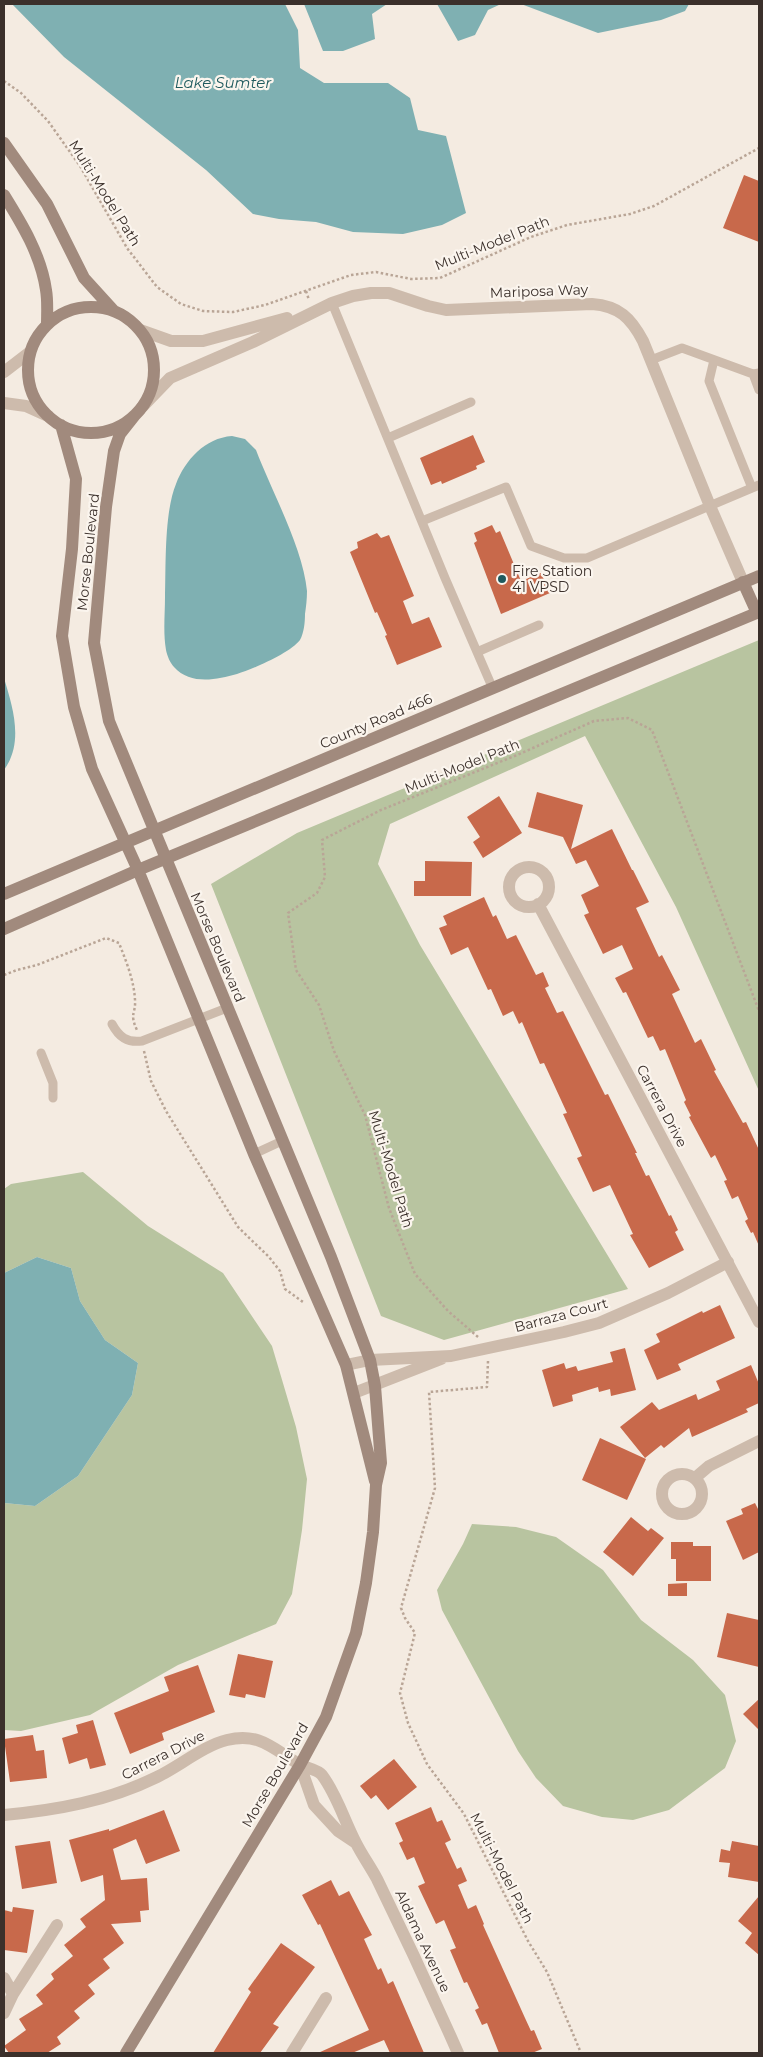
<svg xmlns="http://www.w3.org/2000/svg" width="763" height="2057" font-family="Montserrat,sans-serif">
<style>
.green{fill:#b8c4a0}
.water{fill:#7fb0b2}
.building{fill:#c8694b}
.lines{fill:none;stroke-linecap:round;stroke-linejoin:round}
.path{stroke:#b9a596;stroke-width:2.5;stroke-dasharray:2.5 2.5;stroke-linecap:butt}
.lane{stroke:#cdbbac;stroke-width:9}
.street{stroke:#cdbbac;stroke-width:12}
.secondary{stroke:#a18a7d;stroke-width:12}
.poi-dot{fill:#1f5a5e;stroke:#fbf5ee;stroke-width:2}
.labels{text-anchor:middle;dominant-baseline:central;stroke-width:4.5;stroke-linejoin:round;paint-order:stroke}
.street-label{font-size:14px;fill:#3b302b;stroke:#fbf5ee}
.poi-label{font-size:14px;fill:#3b302b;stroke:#fbf5ee;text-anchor:start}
.water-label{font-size:15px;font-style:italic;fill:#1f5a5e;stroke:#fbf5ee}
</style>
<rect width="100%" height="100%" fill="#f4ebe1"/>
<!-- green -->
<path class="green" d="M759 640V1091L676 907 585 736 390 824 378 864 420 945 628 1289 444 1340 381 1316 211 884 297 833Z
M83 1172 148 1226 223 1273 272 1346 296 1427 307 1479 302 1530 292 1594 276 1624 178 1665 90 1715 21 1731 4 1730V1503L35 1506 78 1476 132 1395 138 1363 105 1340 80 1301 71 1268 37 1257 4 1273V1189L11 1184Z
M472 1524 516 1527 556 1537 603 1570 641 1620 693 1660 725 1695 736 1741 725 1768 669 1810 633 1820 602 1817 563 1806 536 1778 518 1751 442 1610 437 1590 463 1544Z"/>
<!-- water -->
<path class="water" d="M12 4H285L298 30 300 68 324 83H388L410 98 418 130 446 136 466 213 442 225 403 234 353 232 316 222 279 219 253 214 206 170 64 57Z
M304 4H387L372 14 375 39 343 51H323Z
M437 4H501L488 10 475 35 458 41Z
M521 4H689L685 11 661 20 598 33Z
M232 436 245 439 256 450C272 492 303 548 307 591 307 599 306 607 305 614 305 622 304 633 300 640 290 653 253 669 237 674 216 680 190 685 174 667 170 663 167 655 166 650 163 633 165 614 165 597 166 566 164 513 176 484 185 460 205 438 232 436Z
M4 678C13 708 24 742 4 770Z
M37 1257 71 1268 80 1301 105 1340 138 1363 132 1395 78 1476 35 1506 4 1503V1273Z"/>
<!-- building -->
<path class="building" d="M744 175 759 181V242L723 228Z
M473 435 485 462 476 466 477 469 442 484 441 481 431 485 420 458Z
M492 525 496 533 500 531 521 581 541 573 550 593 501 614 474 543 477 541 474 533Z
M377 533 381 538 389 535 414 596 403 601 412 624 429 617 442 647 397 665 385 636 387 635 377 612 375 613 350 552 358 548 357 542Z
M537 792 583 805 571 849 612 829 632 870H633L649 902 636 908 659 957 662 955 680 990 672 994 695 1043 701 1039 716 1070 714 1071 743 1123 746 1122 759 1150V1246L753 1232 751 1233 745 1221 748 1219 738 1196 732 1199 724 1181 727 1180 715 1155 711 1158 689 1117 691 1116 684 1102 686 1100 665 1049 660 1051 653 1036 648 1038 626 992 623 993 615 978 633 969 622 945 603 954 584 915 589 913 581 895 599 886 586 860 576 864 563 837 528 827Z
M499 796 522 833 483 858 473 842 480 837 467 817Z
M425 861 472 862 471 896H414V881H425Z
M484 897 493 917 496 915 507 939 516 935 536 975 543 972 549 986 545 988 557 1013 563 1011 605 1095 608 1094 637 1153H635L646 1176 649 1175 669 1216 671 1215 678 1230 675 1232 684 1250 649 1268 630 1235 633 1234 610 1185 593 1192 577 1158 582 1156 563 1114 567 1113 544 1063 540 1064 522 1022 519 1024 513 1011 503 1016 491 989 488 990 468 947 451 955 439 928 447 925 443 916Z
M720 1305 735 1338 678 1364 681 1370 657 1380 644 1350 660 1342 656 1334 702 1311 703 1313Z
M625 1348 636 1390 611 1396 610 1389 599 1392 598 1387 572 1395 573 1401 553 1407 542 1370 564 1363 566 1369 576 1366 578 1371 613 1362 610 1352Z
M751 1365 759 1384V1403L746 1409 748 1412 692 1437 689 1428 664 1448 661 1445 645 1458 620 1427 652 1402 659 1410 696 1394 698 1400 720 1390 716 1381Z
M600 1438 646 1459 627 1500 582 1480Z
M755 1503 759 1511V1552L743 1560 726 1521 743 1514 741 1509Z
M631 1517 648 1531 651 1528 664 1538 633 1576 603 1552Z
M671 1542H693V1546H711V1581H676V1559H671Z
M687 1583V1596H668V1584Z
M727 1613 759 1620V1667L717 1657Z
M238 1654 273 1661 265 1698 246 1694 245 1698 229 1695Z
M198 1665 215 1712 162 1733 164 1740 130 1754 114 1713 169 1691 164 1677Z
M759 1699V1730L743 1714Z
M93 1720 106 1765 90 1769 87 1758 69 1764 62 1738 78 1733 76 1725Z
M33 1735 36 1751 44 1750 47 1778 10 1782 4 1739Z
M394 1759 417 1787 388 1810 376 1795 371 1799 360 1786Z
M431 1807 437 1822 442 1820 451 1840 445 1843 457 1869 461 1867 467 1881 458 1885 468 1909 476 1905 484 1924 483 1925 525 2018 531 2031 534 2030 542 2049 532 2053H499L487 2023 482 2025 475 2010 479 2008 467 1982 464 1983 450 1950 456 1948 444 1920 436 1924 418 1886 425 1883 414 1857 407 1860 399 1843 403 1841 395 1823Z
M164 1810 180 1851 146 1864 136 1839 113 1849 121 1880 147 1878 149 1910 140 1911 141 1922 111 1924 124 1943 103 1959 110 1968 88 1985 95 1994 74 2011 80 2018 57 2037 61 2044 47 2053H9L4 2046 26 2030 19 2019 43 2004 36 1995 54 1979 51 1974 73 1956 64 1945 86 1927 80 1919 105 1900 103 1875 81 1882 69 1840 109 1829V1831Z
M50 1841 57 1883 22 1889 15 1846Z
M732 1841 759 1846V1882L728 1877 730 1863 719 1862 721 1849 730 1851Z
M331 1880 339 1896 349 1891 365 1922 372 1935 364 1939 378 1970 381 1968 388 1984 393 1981 424 2053H390L384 2040 352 2053H318L369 2030 320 1924 318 1925 302 1895Z
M759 1896V1955L745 1943 752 1933 738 1921Z
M13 1907 34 1910 27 1953 4 1950V1910L12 1912Z
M281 1943 315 1967 273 2024 279 2027 260 2053H213L251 1992 248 1989Z"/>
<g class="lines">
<!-- path -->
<path class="path" d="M4 81 21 93 48 121 80 166 127 248 157 287 181 304 203 311 233 312 265 305 351 275 376 272 411 279 440 278 531 237 567 225 630 214 654 206 759 148
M306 291 309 300
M4 975 17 970 37 965 106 938 119 943C126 961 134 980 135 1000 136 1014 129 1013 137 1030
M144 1051 151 1081 166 1111 238 1227 269 1257 280 1271 285 1289 303 1302
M478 1337 448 1311 415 1274 389 1208 365 1115 334 1051 319 1005 296 970 288 913 317 893 325 877 322 840 381 810 517 755 594 721 628 718 652 730 759 1011
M488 1361 487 1387 429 1392 435 1488 401 1608 405 1618 415 1633 400 1693 408 1723 427 1764 464 1814 528 1941 547 1972 581 2053"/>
<!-- lane -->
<path class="lane" d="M332 303 445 578 493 689
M651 360 682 348 753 374 759 373
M714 360 709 381 752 488
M753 374 759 390
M388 438 471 402
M422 521 506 487 531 546 564 558H587L759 485
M477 652 539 625
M112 1024C119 1037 127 1043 142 1041L227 1008
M41 1053 53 1083V1098
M254 1154 282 1141"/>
<!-- street -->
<path class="street" d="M140 330 171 341H203L287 318
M4 372 30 352
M4 403 26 406 48 416
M143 406 170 378 253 342 332 303 353 296 371 293H389L428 306 446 310 592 304C619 306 631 318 643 341L710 506 743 582
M509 887a20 20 0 1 1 40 0a20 20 0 1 1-40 0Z
M538 904 759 1322
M346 1365 370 1360 451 1356 564 1332 599 1323 668 1293 728 1262
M354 1393 441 1359
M662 1494a20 20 0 1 1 40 0a20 20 0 1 1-40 0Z
M695 1478 709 1466 759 1441
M300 1765 314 1805 338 1831 356 1843
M4 1815C57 1810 108 1801 157 1777 178 1767 205 1745 227 1740 260 1732 273 1749 299 1764 305 1768 317 1769 322 1775 337 1795 344 1820 356 1843 362 1855 370 1866 377 1879 405 1936 432 1994 458 2053
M4 1978 13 1994
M4 2013 13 1994 57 1925
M292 2053 326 1998"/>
<!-- secondary -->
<path class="secondary" d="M4 143 47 204 84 278 114 311
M4 195C22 224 41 255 46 290 48 301 47 313 47 325
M28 370a63 63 0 1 1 126 0a63 63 0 1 1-126 0Z
M61 425 76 479 72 549 62 636 74 707 92 769 138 870 254 1154 346 1365 375 1481
M743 582 757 613
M4 894 759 576
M4 929 138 870 759 612
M126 2053 300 1765 326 1717 356 1633 366 1583 373 1532 376 1485 381 1463 375 1386 370 1360 331 1257 109 721 94 643 106 507 114 451 120 434 135 415"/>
</g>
<!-- markers -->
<circle class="poi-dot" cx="502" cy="579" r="5"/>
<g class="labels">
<!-- street labels -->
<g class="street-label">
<text transform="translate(105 193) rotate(58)">Multi-Model Path</text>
<text transform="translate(492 243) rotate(-22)">Multi-Model Path</text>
<text transform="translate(539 291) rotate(-2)">Mariposa Way</text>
<text transform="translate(88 552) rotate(-84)">Morse Boulevard</text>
<text transform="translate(376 721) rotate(-23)">County Road 466</text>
<text transform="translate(462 766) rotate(-22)">Multi-Model Path</text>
<text transform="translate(218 947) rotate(67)">Morse Boulevard</text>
<text transform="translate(662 1106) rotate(62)">Carrera Drive</text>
<text transform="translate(391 1169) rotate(73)">Multi-Model Path</text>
<text transform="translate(561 1315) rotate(-15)">Barraza Court</text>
<text transform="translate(163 1755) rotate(-27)">Carrera Drive</text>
<text transform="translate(275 1775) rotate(-60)">Morse Boulevard</text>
<text transform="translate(502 1868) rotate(63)">Multi-Model Path</text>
<text transform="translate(423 1941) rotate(65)">Aldama Avenue</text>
</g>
<!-- poi labels -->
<g class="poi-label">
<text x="512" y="571">Fire Station<tspan x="512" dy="16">41 VPSD</tspan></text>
</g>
<!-- water labels -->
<g class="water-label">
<text x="223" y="82">Lake Sumter</text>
</g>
</g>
<!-- border -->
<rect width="763" height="2057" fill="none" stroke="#3b302b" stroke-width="10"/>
</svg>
